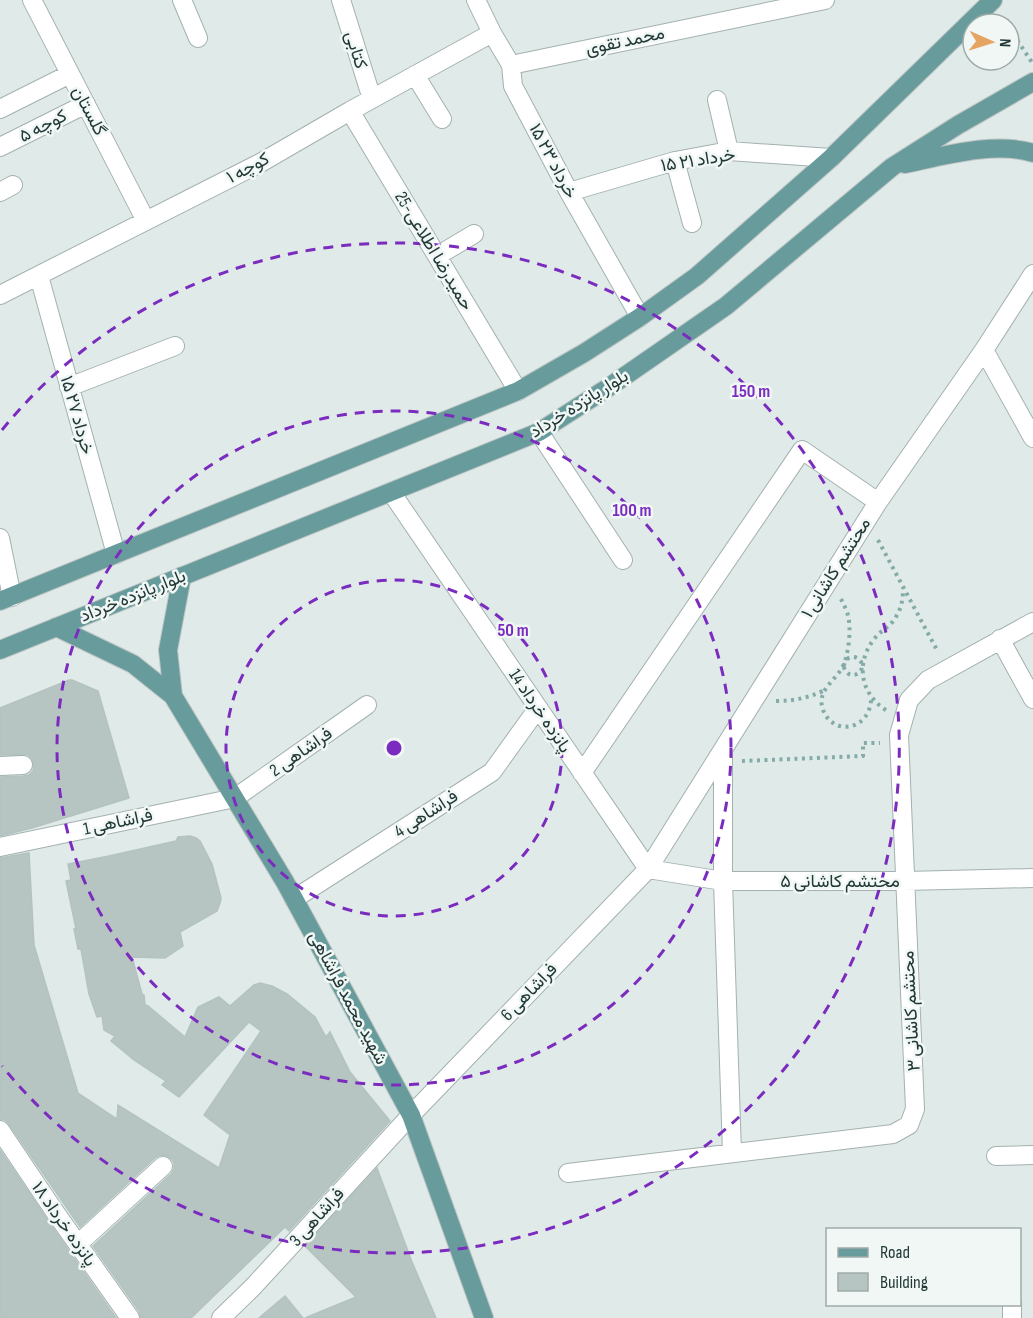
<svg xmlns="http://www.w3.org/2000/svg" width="1033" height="1318" font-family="'Sofia Sans Condensed',Vazirmatn,sans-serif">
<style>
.building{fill:#b6c4c2;stroke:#b3c3c0;stroke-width:1.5}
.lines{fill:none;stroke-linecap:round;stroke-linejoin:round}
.minor-casing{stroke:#a3b1b0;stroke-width:20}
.major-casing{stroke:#bdc4c3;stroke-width:20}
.path{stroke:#83aba8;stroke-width:4;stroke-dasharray:3 4.5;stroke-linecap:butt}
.minor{stroke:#fff;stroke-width:18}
.major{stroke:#689c9c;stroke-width:18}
.ring{fill:none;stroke:#7b2cbf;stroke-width:3;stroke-dasharray:10 8}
.labels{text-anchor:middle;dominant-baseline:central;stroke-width:5;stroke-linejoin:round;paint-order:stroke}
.street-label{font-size:18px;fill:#223938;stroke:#f0f7f5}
.centre{fill:#7b2cbf;stroke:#f0f7f5;stroke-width:3}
.ring-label{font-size:18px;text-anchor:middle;font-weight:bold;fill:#7b2cbf;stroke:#f0f7f5;stroke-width:5;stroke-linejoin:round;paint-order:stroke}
</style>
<rect width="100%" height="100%" fill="#e0eae8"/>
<!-- building -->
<path class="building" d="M69 680H72L98 691 129 798 32 828 0 836V777L23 776 29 775 33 771 34 765 32 759 28 755H0V708Z
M190 836 196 838 200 841 212 864 221 898 220 903 217 911 180 932 183 946 165 958 132 957 142 994 144 995 145 1005 148 1006 185 1037 198 1007 219 997 230 1006 254 985 260 983 272 986 287 994 315 1017 326 1037 330 1032 350 1072 390 1121 289 1231 285 1227 191 1318H141L139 1311 93 1246 171 1174 174 1169V1163L172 1159 167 1156 161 1155 156 1157 80 1227 9 1124 5 1120 0 1119V858L29 853 34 945 78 1093 117 1119 118 1105 219 1168 230 1135 204 1115 261 1031 249 1022 179 1097 162 1085 166 1081 134 1060 111 1041 115 1036 104 1030 102 1016 97 1017 89 994 81 949H78L74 929H76L66 881 71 880 68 864 109 856 176 841 178 837Z
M0 1150 46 1218 116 1318H0Z
M377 1168 412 1262 436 1318H305L356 1297 305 1246Z
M285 1296 303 1318H259Z"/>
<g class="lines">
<!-- minor casing -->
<g class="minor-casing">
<path id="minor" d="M32 0 146 221
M182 0 198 38
M341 0 372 99
M476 0 492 33 511 65 513 86 569 192 640 317
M511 65 825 0
M415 75 442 119
M717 100 729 151
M0 109 70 74
M350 111 518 391
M0 147 86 104
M675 161 692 223
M0 192 13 185
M569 192 675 161 729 151 831 158
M437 256 474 234
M39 276 116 554
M0 295 262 162 350 111 492 33
M984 350 1033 438
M69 387 175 346
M539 432 623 560
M391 492 648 869
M0 538 12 597
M1000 639 1033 699
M723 750V881L732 1153
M0 766 23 765
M582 773 802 450 878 502
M0 847 235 798 367 705
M648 869 723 881H905L1033 878
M294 899 492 772 538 708
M0 1130 55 1212 130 1318
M996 1156 1033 1155
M568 1173 893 1134 909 1125 915 1109 899 735 909 700 928 680 1033 622
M78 1244 163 1166
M1012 1304V1318
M221 1318 252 1288 411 1115 648 869 878 502 984 350 1033 274"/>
</g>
<!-- major casing -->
<g class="major-casing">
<path id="major" d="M905 164C943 156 995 141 1033 153
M0 601 518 391 584 353 640 317 697 276 831 158 993 0
M56 627 133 664 173 696 285 882 411 1115 484 1318
M0 650 539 432 609 387 726 306 892 167 958 125 1033 82
M173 696 168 650 182 576"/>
</g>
<!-- path -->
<path class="path" d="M1009 28 1033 64
M878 540 938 652
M841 599C843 603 845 607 847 612 852 626 849 653 843 666 835 682 816 690 823 710 834 738 872 729 871 697
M844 666a9 9 0 1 1 18 0a9 9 0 1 1-18 0Z
M776 701C794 701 807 698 823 691
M886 710C860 694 855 662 875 638 882 629 891 627 897 615 902 606 903 598 903 588
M742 761 863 756V743H880"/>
<!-- minor -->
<use href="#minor" class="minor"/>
<!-- major -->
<use href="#major" class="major"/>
</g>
<!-- distance rings -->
<g class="ring">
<circle cx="394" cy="748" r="168"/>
<circle cx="394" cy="748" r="337"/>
<path d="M2 430A505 505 0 1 1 2 1066"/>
</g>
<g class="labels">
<!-- street labels -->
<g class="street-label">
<text transform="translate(625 41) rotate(-12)">محمد تقوی</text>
<text transform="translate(356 50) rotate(73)">کتابی</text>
<text transform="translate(89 111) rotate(62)">گلستان</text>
<text transform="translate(43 126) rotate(-27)">کوچه ۵</text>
<text transform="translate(698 160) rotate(-9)">۱۵ خرداد ۲۱</text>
<text transform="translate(553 161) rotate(62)">۱۵ خرداد ۲۳</text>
<text transform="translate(248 168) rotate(-28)">کوچه ۱</text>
<text transform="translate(434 251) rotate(59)">حمیدرضا اطلاعی-25</text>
<text transform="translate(579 404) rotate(-32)">بلوار پانزده خرداد</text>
<text transform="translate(77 415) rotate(74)">۱۵ خرداد ۲۷</text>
<text transform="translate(836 568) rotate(-58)">محتشم کاشانی ۱</text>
<text transform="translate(133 596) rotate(-22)">بلوار پانزده خرداد</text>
<text transform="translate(540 711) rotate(56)">پانزده خرداد 14</text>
<text transform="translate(301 752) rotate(-35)">فراشاهی 2</text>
<text transform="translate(426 814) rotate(-33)">فراشاهی 4</text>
<text transform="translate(118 822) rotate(-12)">فراشاهی 1</text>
<text x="840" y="881">محتشم کاشانی ۵</text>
<text transform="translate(529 992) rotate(-46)">فراشاهی 6</text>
<text transform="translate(348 998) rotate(62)">شهید محمد فراشاهی</text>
<text transform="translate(911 1011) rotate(-93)">محتشم کاشانی ۳</text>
<text transform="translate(317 1217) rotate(-48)">فراشاهی 3</text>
<text transform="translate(64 1224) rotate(55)">پانزده خرداد ۱۸</text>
</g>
</g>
<circle cx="394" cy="748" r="9" class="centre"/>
<g class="ring-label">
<text x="751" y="397">150 m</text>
<text x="632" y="516">100 m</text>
<text x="513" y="636">50 m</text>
</g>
<!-- legend -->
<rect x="826" y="1228" width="195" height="78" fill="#f0f7f5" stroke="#9eaba9" stroke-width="1.5"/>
<rect x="838" y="1248" width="30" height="9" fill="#689c9c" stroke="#9eaba9" stroke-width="1.5"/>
<text x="880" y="1258" font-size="18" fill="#223938">Road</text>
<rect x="838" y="1273" width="30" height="18" fill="#b6c4c2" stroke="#9eaba9" stroke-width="1.5"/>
<text x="880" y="1288" font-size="18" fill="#223938">Building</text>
<!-- north arrow -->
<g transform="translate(991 42) rotate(93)"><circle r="28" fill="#f0f7f5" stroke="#9eaba9" stroke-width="1.5"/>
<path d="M0-4.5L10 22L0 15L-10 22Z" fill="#e6a462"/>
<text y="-9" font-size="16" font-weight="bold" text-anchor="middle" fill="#223938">N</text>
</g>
</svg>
